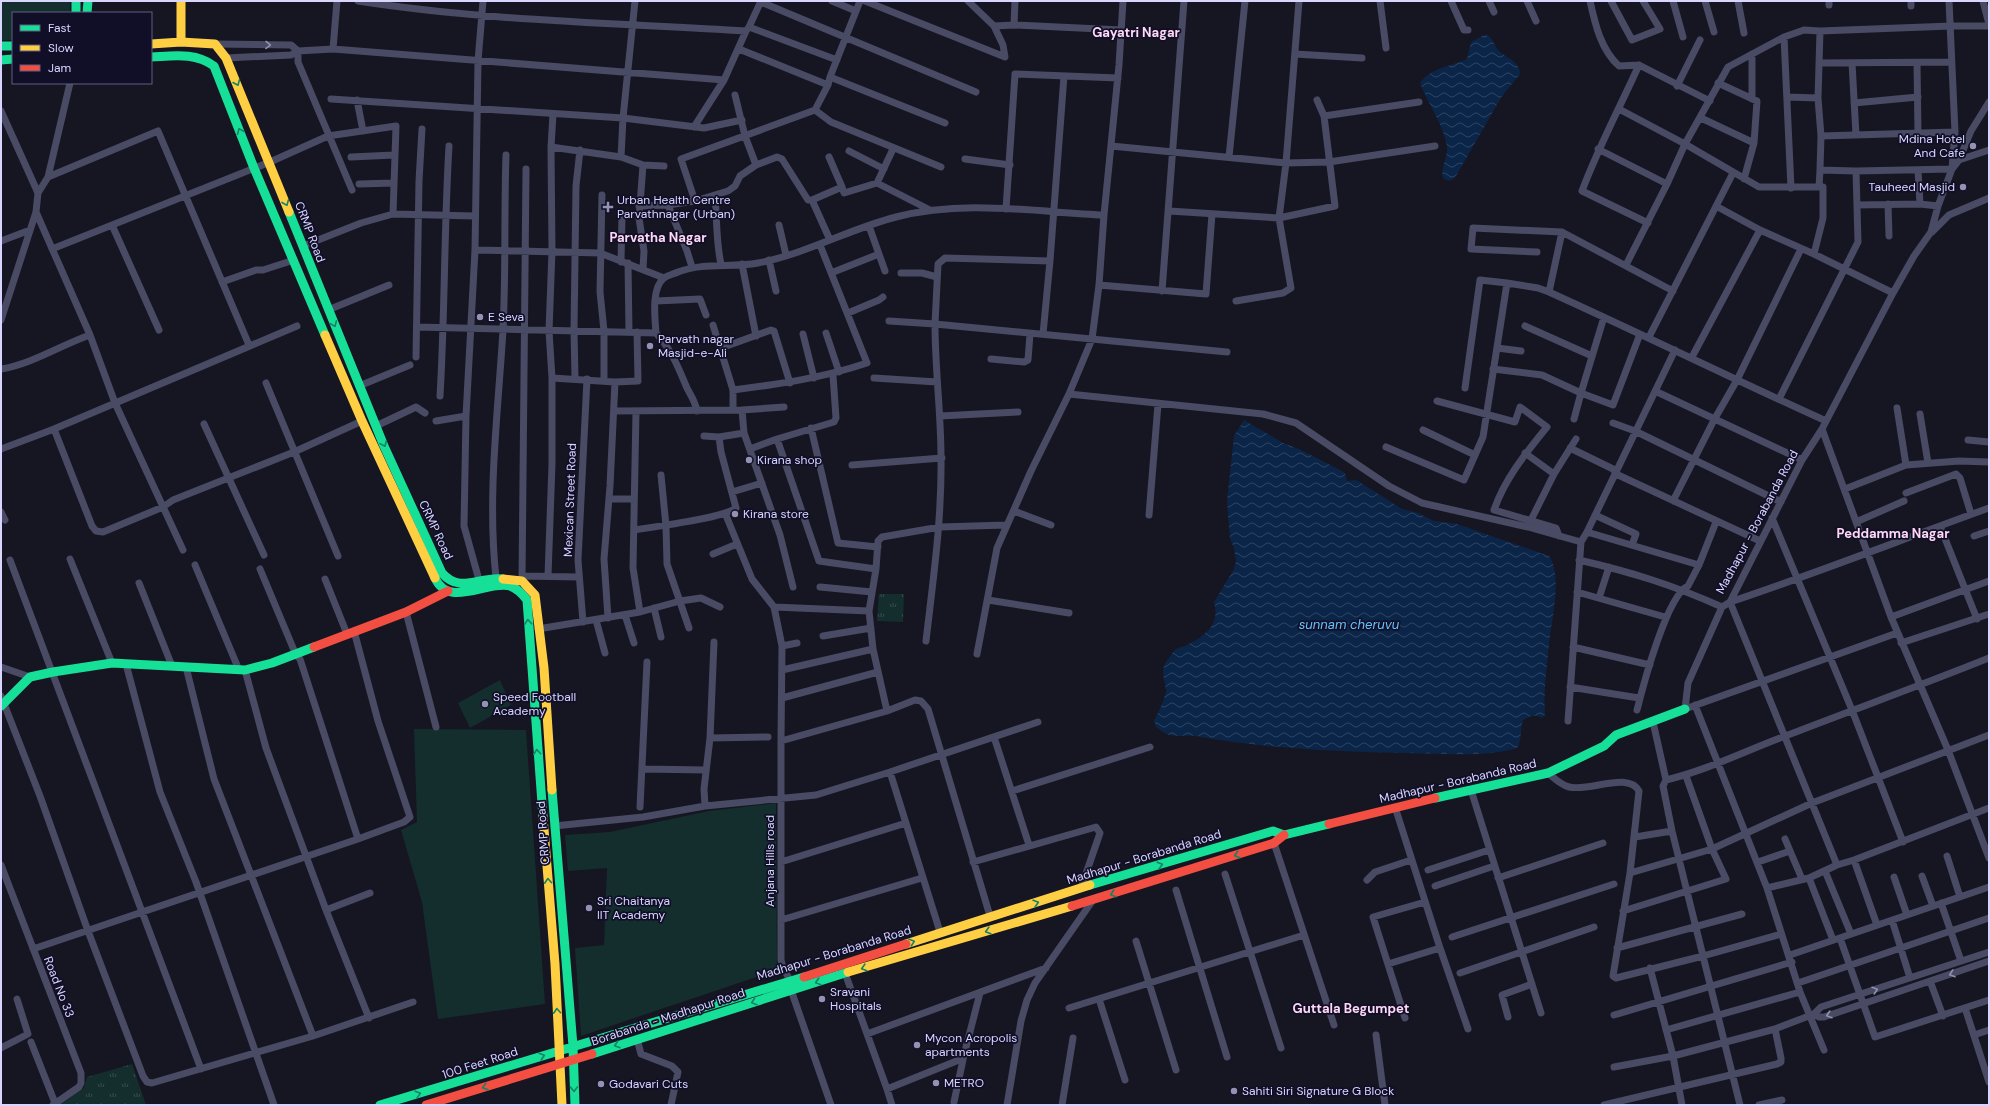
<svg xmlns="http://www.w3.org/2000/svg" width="1990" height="1106" font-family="'DM Sans',sans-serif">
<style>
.grass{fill:#132e2d}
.park{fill:url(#park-tufts)}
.water{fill:url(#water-waves)}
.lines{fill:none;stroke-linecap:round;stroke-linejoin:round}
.street{stroke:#494a63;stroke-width:7}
.fast{stroke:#16e098;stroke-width:9}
.slow{stroke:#ffcf43;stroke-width:9}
.jam{stroke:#f24e42;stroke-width:9}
.oneway{stroke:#9090b1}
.oneway2{stroke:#148266}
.poi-dot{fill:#9492b2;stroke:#110f28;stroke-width:1.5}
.labels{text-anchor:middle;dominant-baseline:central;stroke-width:3.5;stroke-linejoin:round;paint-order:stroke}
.poi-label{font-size:12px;fill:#d8d6ff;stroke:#110f28;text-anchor:start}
.street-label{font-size:12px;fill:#d8d6ff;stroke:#110f28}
.neighbourhood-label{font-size:13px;font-weight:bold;fill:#ffd8f4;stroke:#110f28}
.water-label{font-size:13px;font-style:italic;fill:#64c2ff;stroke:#110f28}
</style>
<defs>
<pattern id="park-tufts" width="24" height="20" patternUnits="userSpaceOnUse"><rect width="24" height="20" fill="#132e2d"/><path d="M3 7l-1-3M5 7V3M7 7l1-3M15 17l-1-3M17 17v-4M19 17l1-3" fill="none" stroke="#354c4c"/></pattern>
<pattern id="water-waves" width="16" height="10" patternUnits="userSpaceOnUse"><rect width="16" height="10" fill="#0b2548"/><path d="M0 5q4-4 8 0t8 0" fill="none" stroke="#2e4463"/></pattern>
</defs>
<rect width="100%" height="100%" fill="#161522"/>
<!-- grass -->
<path class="grass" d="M1 1H70V13H13V40H1Z
M500 680 511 705 470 728 458 703Z
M414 729 526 730 545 1004 438 1019 422 902 401 830 417 822Z
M776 803 777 970 581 1036 575 948 604 945 607 868 568 871 565 835 610 832 709 811Z"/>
<!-- park -->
<path class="park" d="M879 594H904L903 622 877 621Z
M132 1064 146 1105H60L84 1088 87 1077Z"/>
<!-- water -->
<path class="water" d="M1484 35C1493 35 1493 45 1499 51 1506 58 1520 61 1520 74L1502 96 1456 176C1452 181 1448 182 1443 178 1440 167 1448 158 1447 147 1444 125 1428 104 1420 83 1430 68 1452 66 1467 59L1471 42Z
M1244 420 1283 443 1299 449 1340 470 1345 473 1347 481 1355 480 1358 481 1402 509 1418 513 1434 521 1457 524 1549 556C1563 576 1551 622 1549 644 1547 668 1543 692 1545 715L1542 718C1535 714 1530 716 1523 720 1520 729 1522 741 1517 748 1485 758 1437 753 1402 753 1334 752 1263 748 1196 736 1187 735 1178 737 1169 735 1164 733 1160 730 1156 727L1154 720C1157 717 1166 695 1166 691 1165 679 1159 670 1168 659 1171 656 1173 651 1176 649 1179 648 1182 647 1185 646 1204 637 1221 625 1214 602L1234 569 1236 561 1234 548 1230 539 1227 501 1234 436Z"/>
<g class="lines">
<!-- street -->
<path class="street" d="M358 1C487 21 617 23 746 31L749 27 837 60
M635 1 623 118 621 157 643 165 639 218 644 251 643 269
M832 1 856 11
M865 1 1005 57 1003 45 994 26
M968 1 994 26 1014 25 1121 30
M1380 1 1386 48
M1451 1 1464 30H1468
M1489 1 1494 12
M1527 1 1536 21
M1590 1C1595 24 1601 50 1619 66L1639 65 1710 101
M1611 1 1632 40 1660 29 1643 1
M1673 1 1683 37
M1705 1 1714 32
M1738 1 1744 33
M1829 1V5
M1911 1V6
M1983 1 1989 24
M761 2 976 92
M1014 25 1015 1
M749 27 761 1
M1820 31 1818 98 1821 136 1820 170
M1784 37 1791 188
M215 44 291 45 298 51V62L352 190
M333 49 337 1
M739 49 828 85 830 77 945 123
M1295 54 1362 58
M226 58 291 55 298 51 333 49 724 80
M1819 63 1950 62
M1852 63 1856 135
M1917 63 1918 133
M1639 65C1620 107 1598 148 1582 191L1648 223
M830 77 860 1
M1718 83 1757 101 1754 143 1744 179
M1677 86 1700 40
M735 95 745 136 756 165
M1787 97 1818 98
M331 99 623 118 704 128 742 120
M1752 99V54
M357 100 363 131
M1854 103 1918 97
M1619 109 1685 144 1759 187H1823V218L1814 254
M815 110 831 122 941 167
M1 111 38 193
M1324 116 1419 102
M1701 118 1754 143
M694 127 724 80 746 31
M1821 136 1955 132
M1111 146 1286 163 1329 162 1435 146
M551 147 621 157
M1598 149 1667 184
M849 151 884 169
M351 157 394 155
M829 157 842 187
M1229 157 1245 1
M965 159 1010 165
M1959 160 1989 150
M643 165 664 166
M1918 170 1920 204
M1856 171 1952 169 1955 132 1949 1
M48 177 158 131 249 345
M877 183 893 149
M359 184 394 183
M602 195 600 292 604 331V381
M715 196C717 219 716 242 721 264
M812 200 842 187 844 193 877 183 930 210
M695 201 728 191 735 186 740 176 756 165 777 157 782 159 808 200H812L830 240
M1888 204 1889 236
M668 205 687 251 692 267
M1857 205 1920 204 1938 206
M639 206 668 205 695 201 681 159 815 110 828 85
M1716 206 1760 230 1814 254 1893 293
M1006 209 1015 74 1118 78
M1169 211 1279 218 1335 206 1324 116 1317 100
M36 212 90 335 115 403 183 550
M112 225 159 330
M779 225 786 255
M869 226 885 271
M1932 232 1949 215 1989 198
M1 241 30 230
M303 246 361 223 393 214
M52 249 270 162 328 136 396 126 393 214 475 216
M475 250 600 253 664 278
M1537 252 1471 249 1473 228 1562 232 1673 291
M769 260 776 291
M621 262 622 216
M628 263 629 332
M742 264 756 336
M1626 265 1667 184 1685 144 1728 67 1784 37 1804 30 1820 31 1951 26H1989
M831 273 879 254
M901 273H922L937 277
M222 282 256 270H263L294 260
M1099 285 1206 294 1212 214
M1162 291 1184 1
M1549 292 1562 232
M656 301 700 299 706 315
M1236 301 1283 293 1291 288 1279 218 1286 163 1299 1
M328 310 389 285
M848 313 879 300 883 297
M1 320 36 212 38 193 48 177 70 83
M889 321 935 324 938 264 945 258 1050 261
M713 325 733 390V410
M1525 326 1592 356
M417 327 656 333C655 318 651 288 664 278 668 275 674 274 678 272 704 262 731 268 758 263 806 254 849 229 896 217 964 199 1035 212 1104 215L1119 65 1123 1
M656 333C673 352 677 365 687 388 691 396 695 401 697 411
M826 333 839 372
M803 334 814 378
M1043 334 1050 261 1064 76
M1649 337 1733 173
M721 348 771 330 774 331 790 383
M1497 348 1521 351
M416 357 419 181 422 129
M1692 357 1760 230
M991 359 1024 362 1028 360 1030 334
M1 369C32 364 61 345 90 335
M1493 369 1542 375 1581 393 1604 317
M552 378 615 382 638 381 637 332
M575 378 574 331 576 186 580 150
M874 378 937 382
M266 383 338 556
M359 386 410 365
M1465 388 1480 280 1507 283
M733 390C780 384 822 378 867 363L820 245
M1655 391 1802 460
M1069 394 1263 414 1296 423 1389 486 1422 503 1528 527 1581 542 1587 532 1675 350
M440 396C445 312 444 229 449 146
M1779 399 1858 242 1856 171 1820 170 1819 187
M1437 401 1515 422 1520 407 1547 427C1526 453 1505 478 1494 510L1556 528 1559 536
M1897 408 1906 465
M742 410 744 433 780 535 793 587
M614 411 742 410 784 407
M636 411 633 568 640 612 680 601 701 598 720 607
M1920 414 1928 463
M940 416 1018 412
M1574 419 1581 393 1613 405 1640 334
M436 421 466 416
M1613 423 1635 431 1781 502
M204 424 264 555
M376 426 416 407 425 413
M811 428 838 543 878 547
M54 429 92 526 96 531 103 532 163 507 173 500 294 452 362 421
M1822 429 1891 617 1948 750 1989 858
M1423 430 1475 455
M704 436 719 437 744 433
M777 439 819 561 876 569
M1968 440 1989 442
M1386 447 1464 480 1483 437 1507 283 1538 288 1549 292C1642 334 1733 379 1826 421
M1570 448 1613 469 1616 474 1760 541
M1 449 54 429 297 326
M750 449 777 439 834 422 836 418 833 375
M1525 453 1554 474
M852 465 942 458
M661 475 666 526 667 564 689 628
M1845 489 1906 465 1959 461 1989 462
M732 492 762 483
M1906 493 1956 474 1960 478 1971 514
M609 499H634
M1673 501 1714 420 1737 380 1801 249
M1014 511 1051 525
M1 512 5 520
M725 513 752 579 774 607 782 646 781 741 887 711 915 700 921 701 928 709 990 916
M1149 515 1158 404
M1595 515 1636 534 1632 545
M1772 518 1852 710 1903 842
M1531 520 1554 474 1576 439
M1856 522 1904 501
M1940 526 1977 619
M634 530C653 527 724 518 736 508L721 452 719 437
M1587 532 1699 565
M1974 536 1989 531
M713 554 737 544
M70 559 112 663
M10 560 201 1069
M1579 560C1631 572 1673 585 1722 607
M195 565 239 670
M260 569 296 655 300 659 358 839
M523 576 579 577
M548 576 552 464V378L549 331 552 251 551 147 553 114
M496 578C487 496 498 413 503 330 506 272 504 213 506 155
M325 579 347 634
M479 580 464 526 466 416 475 250 478 61 483 1
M522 581 526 169
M139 583 172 666
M820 587 872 592
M1577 592 1665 617
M1599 598 1609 567
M988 600 1069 613
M774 607 869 611
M654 608 661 637
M406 612 436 727
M625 615 634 643
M1891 617 1989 581
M608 618 604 559 610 486 615 382
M596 620 605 653
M583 622 578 560 587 379
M538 629 640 612
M1897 633 1685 709 1688 683 1722 607 1730 602 1802 460 1822 429 1893 293 1914 256 1931 232 1938 206 1952 169 1959 160 1971 131 1989 102
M823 636 871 628
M926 641C933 580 942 519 941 457 941 413 935 369 935 324L1227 352
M1901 643 1989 614
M782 646 797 643
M1573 647 1650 665
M977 654 997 548 1031 471 1069 394 1092 339 1099 285 1104 215
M126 664 160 792 196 882 274 1105
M1 667 30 677
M186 667 214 779 313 1036
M245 670 266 748 326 910 369 1018
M782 670 873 649
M1570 687 1639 698
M1 696 40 796 88 931 143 1076 147 1082 152 1083 313 1036 413 1002
M782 698 878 672
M1695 705 1767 888 1800 992 1824 1050
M1637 710C1643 686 1667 595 1688 586L1699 565 1716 522
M887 711 873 649 869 611 876 569 878 541 882 537 940 527 1006 525
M1568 721 1581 542
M1653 722 1666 780C1708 770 1747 750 1788 735 1855 709 1922 685 1989 658
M994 737 1029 845
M710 738 768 737
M781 741V960L783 968 790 980
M642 769 706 770
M890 772 940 932
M1548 773C1554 778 1561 785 1569 787 1590 792 1628 771 1639 791L1630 873 1613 976 1616 978 1703 956 1781 934
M1666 780 1663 786 1672 831 1740 1105
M1471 790 1541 1013
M1012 791 1150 747
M705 806 704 789 710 738 714 642
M640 807 647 662
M1395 807 1440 948 1468 1029
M554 826 643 817 705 806 816 795 890 772 1038 722
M1635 837 1672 831
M1785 839 1802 879
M1274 843 1334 1025
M1947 856 1960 897
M1854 860 1877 925
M781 862 906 823
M973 862 1096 827 1100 833 1081 888
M1758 862 1790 851
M1 865 81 1073V1083L79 1087 53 1105
M1837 865 1730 602C1817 573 1903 539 1989 508
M1428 870 1489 850
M1825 871 1851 934
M1630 873 1712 849 1812 803 1989 735
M1225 874 1281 1048
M1922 876 1933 906
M1894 877 1907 915
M1498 878 1603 843
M1809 878 1833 940
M1367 880 1375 872 1411 860
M1435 886 1494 866
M1767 888 1809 878 1837 865 1854 860 1989 808
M1176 890 1227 1057
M1941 903 1961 961
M326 910 370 893
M1623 911 1726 879 1712 849 1686 776
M781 920 922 878
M1892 920 1910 978
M1452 937 1614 884
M1840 938 1875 1037 1989 1000
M1136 941 1176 1070
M1617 948 1742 914
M33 949 358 839 404 822 410 817 378 721 354 631
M1790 955 1989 887
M1388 964 1440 948
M1650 968 1673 1056 1775 1029 1814 1014 1821 1007 1989 952
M845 973 887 1089 892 1105
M1460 973 1594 927
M1930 981 1943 1016
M1798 983 1989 918
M791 990 831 1105
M1099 999 1125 1080
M1069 1008 1304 935
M1965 1008 1989 1082
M1814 1014 1819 1017H1824L1989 961
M1614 1015 1792 962
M1508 1017 1502 995 1532 984
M1405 1018 1373 917 1425 902
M1666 1030 1800 992
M867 1034 1046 968
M1376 1035 1385 1105
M1974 1035 1989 1030
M637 1039 641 1054 672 1066 678 1072 671 1105
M31 1042 55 1103
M1 1048 28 1034 17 999
M1614 1067 1673 1056 1682 1105
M887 1089 959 1060 964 1055 980 993
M954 1102 964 1055
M1007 1105 1021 1021 1027 1000 1035 983 1093 900
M1062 1105 1073 1038
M1604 1105 1777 1064 1781 1062V1058L1775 1029
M1759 1105 1782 1100"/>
<!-- fast -->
<path class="fast" d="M76 1V13
M87 13 88 1
M1 46H13
M151 57C173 56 195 52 214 66L254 168 325 335
M1 60 13 59
M289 212 384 446 442 573C460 594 479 576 503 579
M435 578C449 609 487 580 510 586 518 589 522 594 527 600L543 817
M1 706 30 677 53 672 112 663 245 670 272 663 314 647
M552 790 573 1046 575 1105
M1435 798 1548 773 1604 746 1616 735 1685 709
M1090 885 1273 831 1284 835 1329 824
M592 1054 848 972
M380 1105 804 977"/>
<!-- slow -->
<path class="slow" d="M181 1V42
M151 44 181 42 215 44 226 58 289 212
M325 335 362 421 435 578
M503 579 522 581 535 595 544 668 552 790
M543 817 555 964 562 1105
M906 944 1090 885
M848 972 1072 906"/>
<!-- jam -->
<path class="jam" d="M314 647 406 612 448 591
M1329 824 1435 798
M1072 906 1274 843 1284 835
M804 977 906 944
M426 1105 592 1054"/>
</g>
<!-- one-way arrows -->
<defs><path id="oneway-chevron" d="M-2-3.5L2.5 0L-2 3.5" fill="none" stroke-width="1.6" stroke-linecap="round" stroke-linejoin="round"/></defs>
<g class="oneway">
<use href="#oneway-chevron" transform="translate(268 45) rotate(1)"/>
<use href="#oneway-chevron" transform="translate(1952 974) rotate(161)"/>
<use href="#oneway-chevron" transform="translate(1875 990) rotate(-18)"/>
<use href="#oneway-chevron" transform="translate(1829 1015) rotate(163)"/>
</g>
<g class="oneway2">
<use href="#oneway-chevron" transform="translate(237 83) rotate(67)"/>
<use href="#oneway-chevron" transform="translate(240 131) rotate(-112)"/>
<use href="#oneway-chevron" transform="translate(286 203) rotate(68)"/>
<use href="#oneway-chevron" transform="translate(334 324) rotate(68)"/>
<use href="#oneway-chevron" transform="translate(384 444) rotate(66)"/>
<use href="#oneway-chevron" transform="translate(528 622) rotate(-94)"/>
<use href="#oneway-chevron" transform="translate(537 752) rotate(-95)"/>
<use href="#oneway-chevron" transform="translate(1237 855) rotate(162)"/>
<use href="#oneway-chevron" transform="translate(1160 865) rotate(-16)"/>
<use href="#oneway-chevron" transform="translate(548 881) rotate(-94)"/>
<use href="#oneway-chevron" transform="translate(1113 894) rotate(162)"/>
<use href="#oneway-chevron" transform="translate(1036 903) rotate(-16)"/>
<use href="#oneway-chevron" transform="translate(988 931) rotate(164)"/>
<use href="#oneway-chevron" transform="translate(912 942) rotate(-19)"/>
<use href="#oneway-chevron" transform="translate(864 968) rotate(164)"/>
<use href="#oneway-chevron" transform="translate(818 982) rotate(162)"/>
<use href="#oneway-chevron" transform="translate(754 1002) rotate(162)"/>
<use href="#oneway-chevron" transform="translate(557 1011) rotate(-94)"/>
<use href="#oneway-chevron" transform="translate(617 1045) rotate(162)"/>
<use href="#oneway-chevron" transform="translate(542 1056) rotate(-18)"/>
<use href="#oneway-chevron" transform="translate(485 1087) rotate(164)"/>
<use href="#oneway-chevron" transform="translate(574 1089) rotate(88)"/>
<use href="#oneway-chevron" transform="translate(418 1094) rotate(-16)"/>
</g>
<!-- markers -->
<g class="poi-dot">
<circle cx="1973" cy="146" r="4"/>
<circle cx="1963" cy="187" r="4"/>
<path d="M606 201h4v4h4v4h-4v4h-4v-4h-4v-4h4z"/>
<circle cx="480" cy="317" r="4"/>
<circle cx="650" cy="346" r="4"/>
<circle cx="749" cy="460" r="4"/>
<circle cx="735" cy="514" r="4"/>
<circle cx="485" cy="704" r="4"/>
<circle cx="589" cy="908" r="4"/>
<circle cx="822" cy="999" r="4"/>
<circle cx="917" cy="1045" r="4"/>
<circle cx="936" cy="1083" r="4"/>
<circle cx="601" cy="1084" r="4"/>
<circle cx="1234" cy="1091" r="4"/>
</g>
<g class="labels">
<!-- poi labels -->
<g class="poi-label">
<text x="1965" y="139" text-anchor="end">Mdina Hotel<tspan x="1965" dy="14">And Cafe</tspan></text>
<text x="1955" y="187" text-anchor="end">Tauheed Masjid</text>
<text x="617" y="200">Urban Health Centre<tspan x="617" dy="14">Parvathnagar (Urban)</tspan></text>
<text x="488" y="317">E Seva</text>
<text x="658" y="339">Parvath nagar<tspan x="658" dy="14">Masjid-e-Ali</tspan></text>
<text x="757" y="460">Kirana shop</text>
<text x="743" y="514">Kirana store</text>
<text x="493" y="697">Speed Football<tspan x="493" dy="14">Academy</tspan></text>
<text x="597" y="901">Sri Chaitanya<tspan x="597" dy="14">IIT Academy</tspan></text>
<text x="830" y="992">Sravani<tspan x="830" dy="14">Hospitals</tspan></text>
<text x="925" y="1038">Mycon Acropolis<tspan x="925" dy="14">apartments</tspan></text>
<text x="944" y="1083">METRO</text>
<text x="609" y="1084">Godavari Cuts</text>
<text x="1242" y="1091">Sahiti Siri Signature G Block</text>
</g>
<!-- street labels -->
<g class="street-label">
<text transform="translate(310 232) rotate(69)">CRMP Road</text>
<text transform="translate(570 500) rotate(-88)">Mexican Street Road</text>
<text transform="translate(1757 522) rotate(-62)">Madhapur - Borabanda Road</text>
<text transform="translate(436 530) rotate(65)">CRMP Road</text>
<text transform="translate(1458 781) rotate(-13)">Madhapur - Borabanda Road</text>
<text transform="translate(543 833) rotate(-94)">CRMP Road</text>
<text transform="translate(1144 857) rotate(-17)">Madhapur - Borabanda Road</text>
<text transform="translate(770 861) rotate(-90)">Anjana Hills road</text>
<text transform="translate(834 953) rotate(-17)">Madhapur - Borabanda Road</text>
<text transform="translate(59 987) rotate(69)">Road No 33</text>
<text transform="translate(668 1017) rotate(-18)">Borabanda - Madhapur Road</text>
<text transform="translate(480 1063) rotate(-18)">100 Feet Road</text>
</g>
<!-- neighbourhood labels -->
<g class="neighbourhood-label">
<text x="1136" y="32">Gayatri Nagar</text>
<text x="658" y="237">Parvatha Nagar</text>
<text x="1893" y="533">Peddamma Nagar</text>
<text x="1351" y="1008">Guttala Begumpet</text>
</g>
<!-- water labels -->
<g class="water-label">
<text x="1349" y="624">sunnam cheruvu</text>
</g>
</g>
<!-- border -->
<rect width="1990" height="1106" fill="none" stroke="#d8d6ff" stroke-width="4"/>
<!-- legend -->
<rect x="12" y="12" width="140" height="72" fill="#110f28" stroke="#615f7e"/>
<rect x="20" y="25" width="20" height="6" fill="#16e098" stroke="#615f7e"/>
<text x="48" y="32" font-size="12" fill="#d8d6ff">Fast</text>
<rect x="20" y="45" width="20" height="6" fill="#ffcf43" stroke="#615f7e"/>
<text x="48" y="52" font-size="12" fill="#d8d6ff">Slow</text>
<rect x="20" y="65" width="20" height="6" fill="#f24e42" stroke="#615f7e"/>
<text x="48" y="72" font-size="12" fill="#d8d6ff">Jam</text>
</svg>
